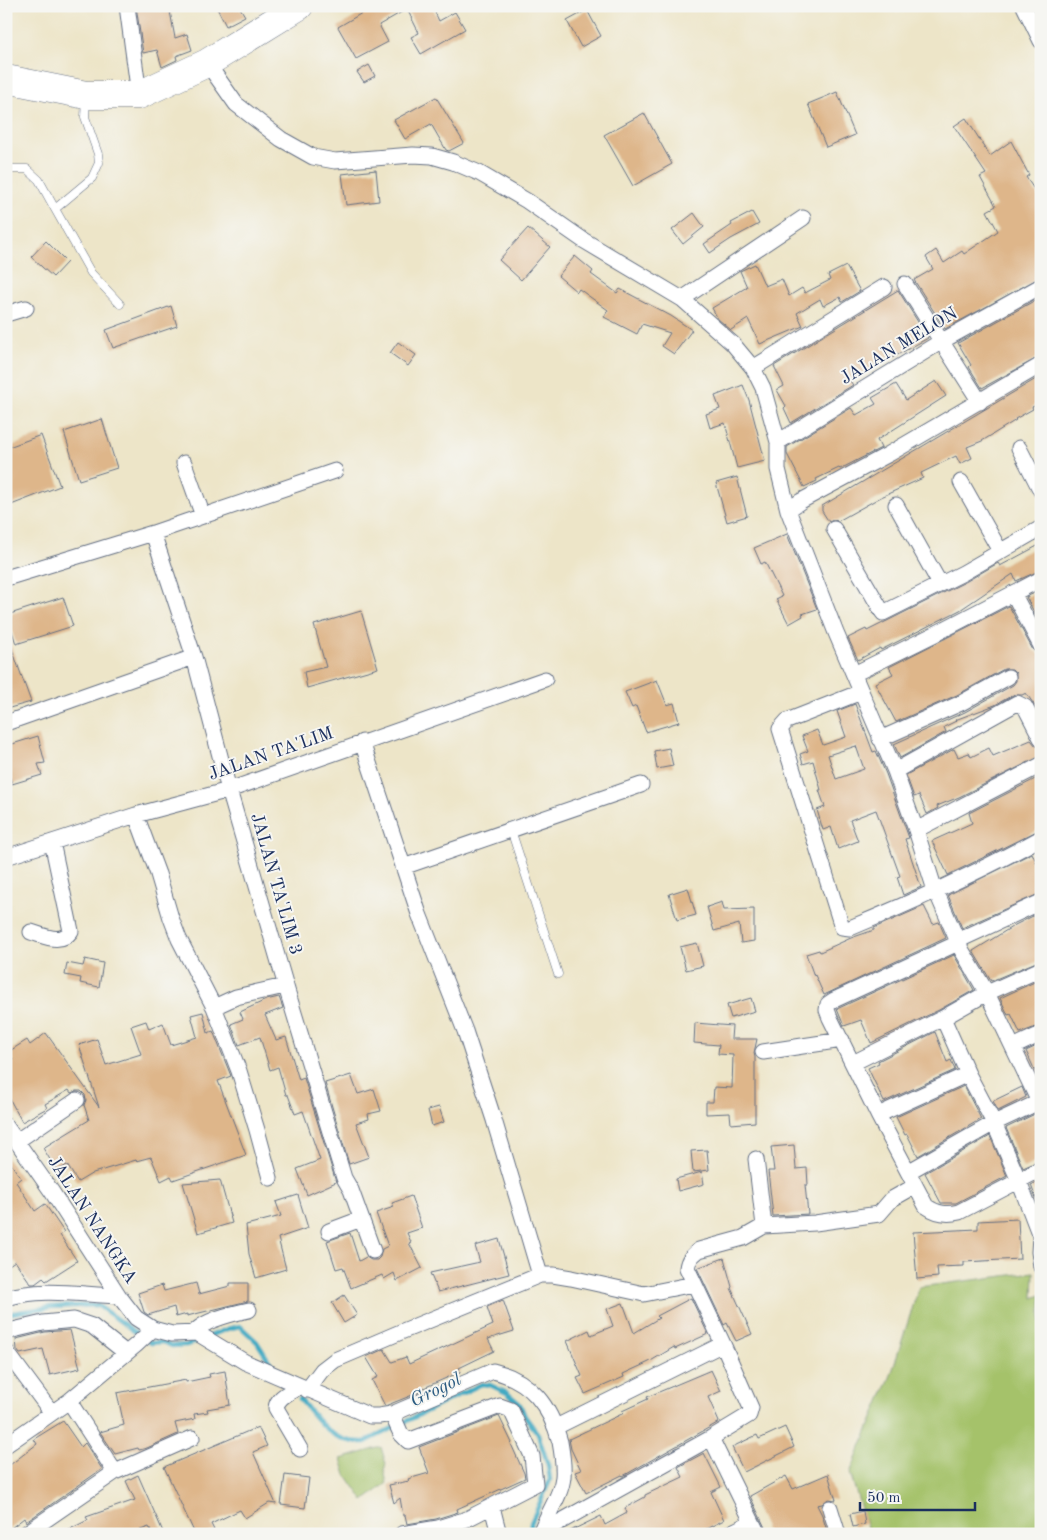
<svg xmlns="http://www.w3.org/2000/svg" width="1047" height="1540" font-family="'Old Standard TT',serif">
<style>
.green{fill:#a5c26a;stroke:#607864}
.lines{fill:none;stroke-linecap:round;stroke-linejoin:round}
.stream{stroke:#43aac3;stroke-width:4.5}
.building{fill:#deb68a;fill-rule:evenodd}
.lane-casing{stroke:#646f83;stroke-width:9}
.street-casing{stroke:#646f83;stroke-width:17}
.highway-casing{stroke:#646f83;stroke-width:29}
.lane{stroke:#fff;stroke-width:8}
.street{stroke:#fff;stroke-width:15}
.highway{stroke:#fff;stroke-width:28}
.labels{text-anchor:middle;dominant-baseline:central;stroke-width:4;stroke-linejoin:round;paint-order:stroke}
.street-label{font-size:18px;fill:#1b2f5e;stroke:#f6f6f2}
.water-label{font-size:19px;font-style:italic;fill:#295a81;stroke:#f6f6f2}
</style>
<rect width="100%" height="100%" fill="#f6f6f2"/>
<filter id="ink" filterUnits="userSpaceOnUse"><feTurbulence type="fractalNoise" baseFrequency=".02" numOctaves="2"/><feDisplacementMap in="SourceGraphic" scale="10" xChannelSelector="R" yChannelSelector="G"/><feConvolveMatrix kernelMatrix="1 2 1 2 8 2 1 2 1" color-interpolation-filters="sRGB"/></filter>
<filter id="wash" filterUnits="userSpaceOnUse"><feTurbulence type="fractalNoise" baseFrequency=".0096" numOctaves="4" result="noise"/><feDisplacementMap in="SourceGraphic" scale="20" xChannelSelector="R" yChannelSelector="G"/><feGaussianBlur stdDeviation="1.12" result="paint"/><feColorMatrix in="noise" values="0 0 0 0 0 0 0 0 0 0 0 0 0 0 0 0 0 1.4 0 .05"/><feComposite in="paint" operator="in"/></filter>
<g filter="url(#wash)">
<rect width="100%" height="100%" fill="#ede5c8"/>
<!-- green -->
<path class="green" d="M1034 1272 1033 1298 1041 1295V1534H869L850 1473 891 1375 919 1287Z
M381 1447 386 1464 384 1470 387 1483 364 1501 346 1475 341 1459Z"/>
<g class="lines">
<!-- stream -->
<path class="stream" d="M6 1314 51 1307 97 1305 151 1343 162 1342 172 1346 187 1345 200 1340
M210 1336 227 1329 240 1326 257 1342 271 1364
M300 1399C319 1422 332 1444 365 1442L463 1393 482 1384 490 1385 507 1393 520 1404 525 1416 538 1434 548 1465 550 1480 531 1523 529 1534"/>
</g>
<g id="blocks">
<!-- building -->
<path class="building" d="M136 6H169L175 38 187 34 192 50 176 56 177 60 162 67 157 50 143 53Z
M216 6H239L245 16 226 26Z
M374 6H432L439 21 455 12 465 29 421 54 411 37 419 33 407 9 379 25 388 42 356 59 338 27Z
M587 10 601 36 581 47 567 21Z
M369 65 375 76 364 82 357 72Z
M837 92 855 135 826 147 808 104Z
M436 97 464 143 449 151 446 150 431 124 405 139 394 120Z
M644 113 672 164 633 186 604 135Z
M966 118 990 156 1011 141 1029 175 1026 177 1041 200V277L945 329 914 280 933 269 926 257 936 250 944 263 962 251 964 254 998 231 987 211 996 206 980 177 986 174 954 126Z
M376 170 379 201 346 205 342 174Z
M752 212 759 224 731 239 710 253 704 244 732 225 731 223Z
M694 213 704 227 683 244 672 230Z
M528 228 550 247 521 280 499 260Z
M46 241 67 262 53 277 31 257Z
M575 256 593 271 591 274 617 293 620 289 671 316 692 330 674 354 662 346 670 333 642 324 637 334 604 317 608 310 579 289 577 292 558 276Z
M755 264 765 286 782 279 789 296 802 288 805 293 830 280 828 275 846 266 860 291 842 302 840 297 823 306 820 299 797 313 803 326 760 344 748 319 731 330 718 319 712 308 747 287 740 271Z
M898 290 928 338 850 381 853 385 791 423 784 408 786 406 777 390 784 386 774 366Z
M1041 297V356L982 388 969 367 971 365 958 343Z
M171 306 177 326 113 348 106 330Z
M398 342 416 355 408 366 390 353Z
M1041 376V403L1032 407 1033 409 1015 419 1016 420 982 441 967 447 972 458 960 464 956 456 921 473 923 478 881 497 838 521 833 520 829 522 822 511V506Z
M936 381 946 396 877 440 881 448 840 469 839 468 816 479 817 481 804 487 787 454V447L851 408 856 415 876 404 872 398 896 384 906 400Z
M743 385 749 400 765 461 737 468 725 423 710 428 706 414 720 409 715 396Z
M102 419 117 468 79 480 64 432Z
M41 435 60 486 6 507V448Z
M737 477 747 516 727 522 716 483Z
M787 534 817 609 802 614 803 616 789 624 776 599 782 596 765 562 761 564 754 548Z
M1041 544V570L1016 581 1013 574 960 610 881 650 880 648 858 660 848 638 866 629 867 631 967 581 998 563 1000 566Z
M1041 590V625L1026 597Z
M63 597 73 626 16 644 7 615Z
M1009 606 1033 650 1041 655V717L1033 703 1026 693 1022 695H1013L995 705 955 720 956 721 944 727 946 732 900 758 894 744 965 712 1013 685 1016 681V673L1012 669H1004L957 695 896 722 875 683 893 674 889 667Z
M361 611 378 668 307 688 304 672 326 667 314 625Z
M8 638 31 702 6 709V639Z
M657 680 667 705 674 703 679 722 646 732 636 706 632 708 625 692Z
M855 704 873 752 876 751 886 774 909 838 905 839 921 887 903 895 897 877 900 876 876 810 850 820 858 841 838 849 831 827 823 830 817 810 825 807 819 790H821L813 761 803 764 800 754 808 751 802 736 817 730 823 745 846 737 837 711ZM856 746 864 769 836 779 828 755Z
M38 736 45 763 38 764 42 775 12 784 6 766V746Z
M1031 740 1036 746 1041 747V756L959 797 937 806 938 808 929 813 927 814 919 795 914 797 906 775 954 749 958 757 969 753 971 757 989 748 993 756Z
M669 748 673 766 657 769 654 751Z
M1041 776V829L948 875 932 841 972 823 969 813Z
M1032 853 1041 872V893L962 928 948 895Z
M688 888 696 915 677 920 669 894Z
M722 902 724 910 754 909V941L741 943 739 924 714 931 707 907Z
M924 906 933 924 939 922 946 938 824 995 815 975 814 976 806 954 819 950 820 952 851 938 874 930V928Z
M1041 912V960L991 981 973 951 1015 925Z
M697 943 703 966 686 970 680 947Z
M954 955 974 990 939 1010 871 1043 861 1020 844 1026 837 1009 839 1008Z
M85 959 103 963 99 987 80 983 81 978 65 975 67 963 83 966Z
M1041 979V1025L1020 1033 1011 1014 1008 1015 1000 998Z
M279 997 283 1008 265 1015 276 1040 286 1037 299 1080 304 1078 336 1182 307 1195 297 1169 320 1160 303 1111 295 1114 288 1095H286L278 1067 270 1070 260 1037 239 1045 231 1024 243 1019 240 1012 266 1000Z
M751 998 755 1011 731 1018 727 1005Z
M203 1012 208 1033 213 1031 231 1076 218 1081 246 1155 173 1180 171 1176 161 1181 151 1157 136 1161V1160L93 1173 78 1182 67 1165 57 1171 43 1148 89 1120 84 1105 86 1100 85 1095 81 1091H76L71 1093 69 1090 45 1104 47 1108 22 1122 6 1092V1062L13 1060 8 1052 27 1040 30 1045 46 1033 99 1107 79 1045 97 1039 106 1065 141 1054 131 1026 146 1021 149 1029 163 1023 171 1045 197 1037 191 1015Z
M695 1023 732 1026 731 1039H757L754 1053 755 1057V1122L731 1124 730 1113 706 1114V1102H713L714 1087 732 1088 733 1055 718 1054 719 1045 694 1043Z
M935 1032 947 1062 951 1060 955 1070 884 1102 868 1068 879 1063 878 1061Z
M1041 1044V1084L1026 1051Z
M351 1075 358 1094 374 1089 381 1111 368 1114 369 1119 356 1123 369 1157 349 1164 325 1083Z
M964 1086 981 1119 918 1156 907 1134 905 1135 896 1117Z
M1022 1087 1026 1097 998 1111 993 1101Z
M439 1107 444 1122 432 1126 428 1110Z
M1041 1111V1160L1023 1168 1006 1128Z
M990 1136 1007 1176 956 1203H941L925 1173Z
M794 1145 796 1169 807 1168 808 1185H805L808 1214 773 1216 768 1171H774L771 1147Z
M707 1150 709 1170 693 1172 691 1151Z
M6 1157 21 1178 16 1182 35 1211 45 1204 64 1232 60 1235 77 1261 46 1281 43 1278 35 1284H31L15 1261 6 1267Z
M702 1172 704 1184 678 1191 676 1179Z
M220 1180 232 1223 198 1233 183 1183Z
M1041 1180V1212L1031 1185Z
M298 1195 308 1228 278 1238 286 1269 256 1278 249 1254 246 1225 281 1216 276 1202Z
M411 1196 422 1228 407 1233 411 1242 409 1243 422 1268 397 1281 394 1273 384 1279 382 1275 351 1288 343 1267 336 1269 327 1241 350 1233 359 1261 366 1257 371 1260H377L380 1257 382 1249 388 1246 376 1213 394 1207 392 1203Z
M1018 1219 1020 1259 964 1262V1266L937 1267 938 1277 917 1279 913 1232 978 1229V1221Z
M499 1239 509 1274 438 1292 430 1273 480 1262 475 1246Z
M724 1258 732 1287 731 1288 752 1334 736 1341 727 1323 724 1325 697 1268Z
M196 1283 199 1294 230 1286V1283H248V1301L187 1316V1314L176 1317 174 1307 148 1315 144 1312 138 1293 162 1285 164 1291Z
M344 1295 357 1315 344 1323 332 1303Z
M691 1298 708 1334 675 1349 674 1347 649 1362 623 1374 624 1377 585 1394 577 1378 582 1376 567 1341 589 1330 591 1335 613 1326 607 1309 623 1303 634 1333 659 1318 657 1316Z
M503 1300 514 1331 488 1339 494 1351 459 1368 460 1372 419 1390 420 1392 385 1406 372 1380 378 1377 366 1357 384 1349 392 1362 406 1357 409 1364 493 1325 487 1307Z
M70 1330 80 1368 50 1375 43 1349 20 1354 17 1350 16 1339 45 1332Z
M711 1370 721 1391 708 1397 719 1422 623 1476 622 1475 586 1493 575 1472 581 1470 571 1449 569 1439 624 1413 622 1411 648 1399 647 1397Z
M225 1371 230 1405 207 1409 208 1412 194 1414 195 1419 175 1423 178 1434 147 1448 139 1450 138 1448 115 1454 100 1432 124 1425 117 1393 186 1380V1382L210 1377 209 1374Z
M499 1416 512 1443 511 1444 524 1473 525 1478 457 1509 458 1512 436 1519 407 1524 405 1515H403L400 1498 394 1503 389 1485 409 1481 408 1479 429 1473 419 1447Z
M63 1421 81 1447 85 1443 102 1469 26 1522 24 1518 6 1532V1468L37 1444 34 1439Z
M258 1427 267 1446 253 1452 276 1504 269 1503 245 1518 240 1510 211 1524 214 1530 207 1534H195L164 1467Z
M785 1427 794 1447 744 1472 732 1447 757 1435 759 1439Z
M704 1453 721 1487 711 1492 724 1520 706 1529 708 1534H564L601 1516 605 1525 627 1513 625 1508 645 1497V1495L683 1477 678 1467Z
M828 1474 836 1500 828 1499 822 1504 817 1505 822 1515 828 1534H768L750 1496 786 1476 793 1489Z
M138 1475 164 1534H153L149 1527 129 1534H60L88 1520 86 1517 135 1500 126 1481Z
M285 1475 309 1478 305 1508 281 1505Z
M863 1511 865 1524 853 1527 850 1514Z"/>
</g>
</g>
<g filter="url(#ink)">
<use href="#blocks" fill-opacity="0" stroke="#646f83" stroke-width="1"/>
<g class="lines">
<!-- lane casing -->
<g class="lane-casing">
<path id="lane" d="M86 99 85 117 98 154 99 163 92 178 55 209 91 273 120 304
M6 171 11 169H27L39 180 55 209
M511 830 558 974"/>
</g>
<!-- street casing -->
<g class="street-casing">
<path id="street" d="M127 6 139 95
M1024 6 1041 41
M207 63 236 104 281 139 313 157 335 161 413 155 432 156 453 162 479 173 527 201 583 240 682 299 733 344 753 368 763 388 778 442V469L788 510 836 633 895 771 916 830 933 884 961 949 987 993 943 1018 968 1074 994 1123 1019 1181 1040 1236 1039 1252 1041 1267
M905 284 980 402
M682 299 803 218
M6 314 26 308
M753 368 884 287
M778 442 942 341 1041 286
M1019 448 1041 491
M184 463 203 516
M961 482 1000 551
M896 505 940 584
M788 510 801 501 889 454 1041 365
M834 529 883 613 963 573 1041 528
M153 533 335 471
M6 578 153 533 194 657 229 790 287 990 344 1178 351 1190 373 1251
M1013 593 1041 646
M854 674 933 635 1041 579
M861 692 787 721 780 729 842 927 850 928C915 901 979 872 1041 838
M6 723 194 657
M880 739 961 703 1008 677
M362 742 419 914 465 1031 494 1120 540 1275
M895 771 1017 703 1025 707 1041 738
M136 815 158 874 171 918 179 939 214 1007 239 1071 257 1130 270 1178
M916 830 1041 765
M6 857 136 815 229 790 545 679
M403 867 641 785
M31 932C45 936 61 945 71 931L52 842
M957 941 1041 902
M958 943 834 1000 828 1004 827 1010 830 1018 878 1115 926 1206C937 1214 947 1215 959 1212L1041 1169
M214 1007 236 997 280 987H284L287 990
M1013 1047 1041 1034
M763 1052 842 1040
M853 1063 943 1018
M1039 1102 987 993 1041 969
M878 1115 968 1074
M6 1126 52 1192 119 1296 136 1318 153 1329 172 1334 197 1333 245 1362 370 1416H379L392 1414 493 1371C531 1380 550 1406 560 1442 562 1453 564 1466 563 1477 561 1497 546 1515 540 1534
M17 1141 77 1100
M756 1159 764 1226
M908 1172 994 1123 1041 1101
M329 1231 361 1219
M6 1298C45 1287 80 1295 119 1296
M6 1333 13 1330 43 1323 74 1320 92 1326 126 1353
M194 1333C203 1320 235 1313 249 1310
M723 1344 687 1268C688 1259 693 1255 699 1250L743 1238 764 1226 815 1223 879 1214 892 1199 915 1186
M6 1351 52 1413
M307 1390 322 1370 335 1360 403 1331 540 1275H553L571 1278 644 1294 694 1284
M69 1401 115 1472
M392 1414 401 1434 408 1441 500 1406 511 1410 532 1456 535 1484 467 1519 438 1528 402 1534
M711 1438 758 1534
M6 1445 69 1401 136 1345 153 1329
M300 1449 276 1408C277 1396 292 1392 300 1386
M492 1507 499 1534
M830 1508 838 1534
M540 1533 711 1438 749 1415 751 1408 723 1344 556 1427
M25 1534 115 1472 192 1438
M728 1534 752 1522"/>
</g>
<!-- highway casing -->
<g class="highway-casing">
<path id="highway" d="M6 79 86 95H139L207 63 299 6"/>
</g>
<!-- lane -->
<use href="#lane" class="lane"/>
<!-- street -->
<use href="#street" class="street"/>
<!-- highway -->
<use href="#highway" class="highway"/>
</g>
</g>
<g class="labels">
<!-- street labels -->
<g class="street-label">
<text transform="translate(899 346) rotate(-31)">JALAN MELON</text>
<text transform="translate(271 754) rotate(-19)">JALAN TA'LIM</text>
<text transform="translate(276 884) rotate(74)">JALAN TA'LIM 3</text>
<text transform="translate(92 1220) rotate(57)">JALAN NANGKA</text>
</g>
<!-- water labels -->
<g class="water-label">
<text transform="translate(436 1391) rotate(-26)">Grogol</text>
</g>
</g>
<!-- margin -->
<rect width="1047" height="1540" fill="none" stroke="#f6f6f2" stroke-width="25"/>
<!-- scale -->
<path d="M860 1502v8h115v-8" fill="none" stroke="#1b2f5e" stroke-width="2.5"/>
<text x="867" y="1502" font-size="15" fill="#1b2f5e" stroke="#f6f6f2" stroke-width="4" paint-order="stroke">50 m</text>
</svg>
